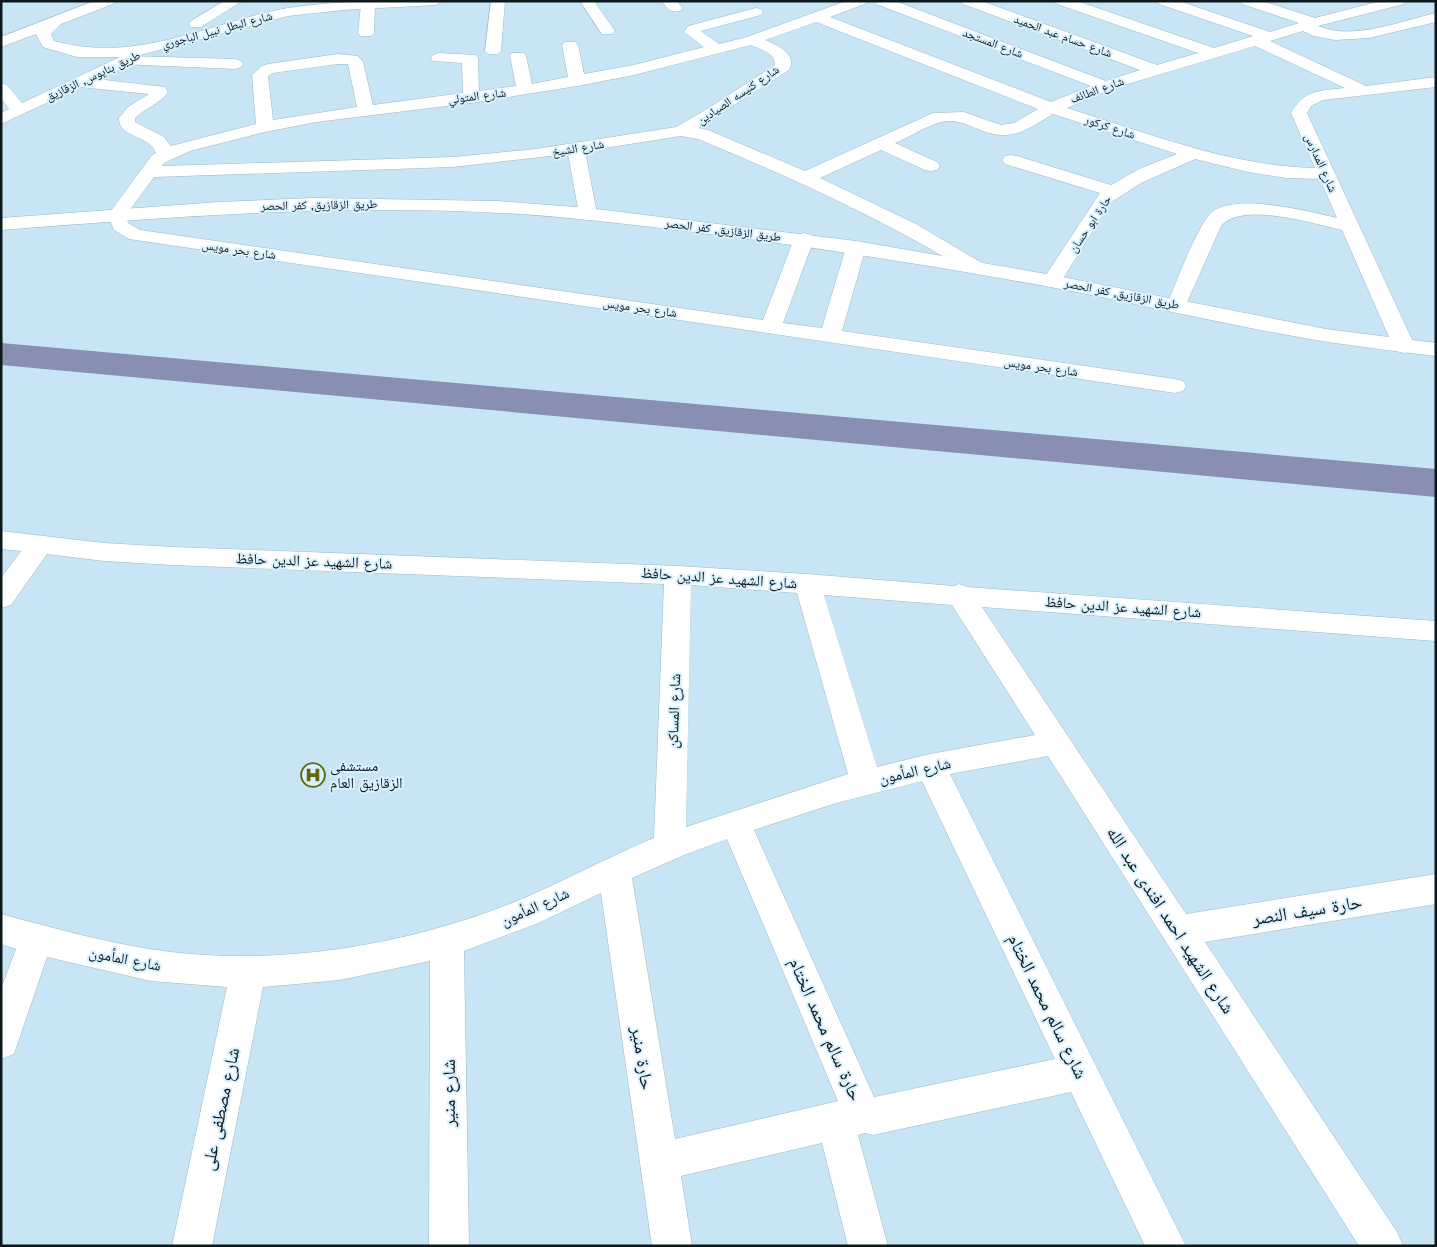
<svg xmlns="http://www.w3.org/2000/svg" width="1437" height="1247" font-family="'Work Sans','Noto Naskh Arabic',sans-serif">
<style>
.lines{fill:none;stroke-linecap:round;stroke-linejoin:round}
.canal{fill:#898fb3;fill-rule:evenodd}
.street-casing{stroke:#9bb8c8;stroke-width:1}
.secondary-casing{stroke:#9bb8c8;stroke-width:1}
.street{fill:#fff;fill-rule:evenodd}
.secondary{fill:#fff;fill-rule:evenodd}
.labels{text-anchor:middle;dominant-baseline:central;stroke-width:4;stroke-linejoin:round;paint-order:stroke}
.far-street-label{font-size:12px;fill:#0d181d;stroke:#d9f1fe}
.street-label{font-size:15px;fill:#0d181d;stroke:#d9f1fe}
.poi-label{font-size:15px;fill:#0d181d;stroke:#d9f1fe;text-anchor:start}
.near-street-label{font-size:18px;fill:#0d181d;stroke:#d9f1fe}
</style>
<rect width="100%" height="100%" fill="#c7e5f5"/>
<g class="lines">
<!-- canal -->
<path class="canal" d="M1 343 1436 469V497L1 365Z"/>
<!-- street casing -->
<g class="street-casing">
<path id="street" d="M366 1 373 2 375 5 374 33 371 36H361L358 33 361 5Z
M491 1H505L501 51 498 54H488L485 51Z
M580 1H594L615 31 612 34H602Z
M662 1H677L682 8 680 11C671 13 667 9 662 1Z
M846 1H867L865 4 830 17 1051 102 1091 86 876 4 874 1H895L1106 81 1140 70 963 4 961 1H982L1157 65 1198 53 1057 4 1055 1H1077L1214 48 1253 36 1159 4 1157 1H1179L1270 32 1299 23 1242 4 1240 1H1262L1315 18 1381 1H1406L1404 4 1318 26C1354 41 1400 21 1436 13V22L1369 38 1335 40 1314 36 1303 31 1270 41 1366 86 1436 77V87L1323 100 1311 106 1307 113 1415 346 1412 351 1404 353 1396 351 1393 346 1342 230C1314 224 1242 201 1221 226L1184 309 1177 311 1170 309 1167 305C1175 285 1198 224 1212 212 1237 193 1308 211 1337 218L1320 179 1287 178 1248 172 1195 159 1141 183 1110 203 1059 285 1052 287 1045 285 1042 281 1100 193 1005 164 1002 160 1005 156 1011 155 1017 156 1111 185 1139 169 1177 154 1053 114C1036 124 1021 136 1000 135 980 134 963 117 941 122 926 126 910 137 895 143L937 162 940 166 937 170 931 171 925 170 881 150 820 178 916 224 982 263 985 267 982 271 975 273 968 271C882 219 791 177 698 139L681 136 585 151 597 214 595 218 588 220 581 218 579 214 568 154 453 167 154 177 126 215 128 223 140 230 763 320 794 239 797 235 804 233 811 235 814 239 783 323 822 328 846 247 849 243 856 241 863 243 866 247 842 331 1175 379 1183 381 1186 386 1183 391 1175 393 129 239 114 230 108 215 152 155 156 153C151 135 118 138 119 118L128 107 149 94 80 87 74 85 72 82 74 79 80 77 165 87 168 92C160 104 145 108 135 118V122L164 137 171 146 256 124 252 75 262 66 268 64 338 54 358 56 363 62 373 105 463 93 462 63 433 61 431 58 433 55 439 53 476 55 478 58 479 91 516 86 510 56 512 53H524L526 56 532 84 568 77 562 45 565 42H575L578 45 584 74 634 65 704 47 684 32 688 26 756 8 761 9 763 12 761 15 701 31 719 44 747 37ZM816 22 1038 109 1014 123 1001 125 964 112 933 113 805 171 708 130 698 128 789 70C798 54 777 45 765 40ZM751 45C761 50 775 52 775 65L704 111 676 127 536 149 453 157 162 166 164 163 190 151 265 132 316 122 471 103 577 86 634 75ZM1255 46 1345 88C1319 91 1305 89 1291 113L1315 168C1229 166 1148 133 1067 108L1111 89ZM338 64H348L357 107 273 120 268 76 273 73Z
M127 56 235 59 241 61 243 64 241 67 235 69 121 64 119 61 121 58Z
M1 531 104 543 173 547 678 566 807 574 954 586 959 584 967 587 1436 621V641L982 607 1186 914 1436 874V904L1205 942 1397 1232 1403 1246H1359L1048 756 950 774 1186 1246H1145L1071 1092 873 1135 865 1133 858 1135 888 1246H848L822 1143 681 1176 692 1246H652L601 893 536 924 464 951 469 1246H429L430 961 340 980 263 987 212 1246H172L227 987 151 981 47 957 14 1054 1 1059V989L16 949 1 944V914C57 929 113 945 171 952 281 965 399 946 502 907 554 887 603 859 654 838L664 584 173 565 104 561 47 554 11 605 1 608V578L21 551 1 549ZM691 585 797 593 848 774 686 827ZM824 595 952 605 1035 735 930 754 877 767ZM922 781 1055 1059 874 1097 754 830 833 804ZM727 839 838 1101 675 1139 632 878 684 855Z"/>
</g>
<!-- secondary casing -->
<g class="secondary-casing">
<path id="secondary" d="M94 1H115L113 4 61 24 51 34 54 41C139 64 206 23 288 8 339 0 391 1 443 1L436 5 343 10 288 16 140 55 141 57 139 60 1 124V113L9 109 1 98V83L7 85 22 103 120 57H77L43 47 36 34 1 47V37Z
M224 1H242L201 27H191L189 24 191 21Z
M313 198 497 201 588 208 856 241 1052 275 1326 329 1436 343V356C1400 352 1364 347 1328 342 1234 327 1142 304 1050 287 897 259 743 236 589 220 393 199 197 215 1 230V218L219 202Z"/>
</g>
<!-- street -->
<use href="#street" class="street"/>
<!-- secondary -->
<use href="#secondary" class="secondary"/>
</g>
<!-- icons -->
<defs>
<g id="hospital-ring" transform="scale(1.25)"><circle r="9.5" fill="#d9f1fe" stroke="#616809" stroke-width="1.5"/><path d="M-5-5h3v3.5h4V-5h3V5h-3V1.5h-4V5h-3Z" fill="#616809"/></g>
</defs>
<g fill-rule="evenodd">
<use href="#hospital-ring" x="313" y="775"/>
</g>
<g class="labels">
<!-- far-street labels -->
<g class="far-street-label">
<text transform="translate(217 30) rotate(-15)">شارع البطل نبيل الباجوري</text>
<text transform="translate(1063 36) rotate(20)">شارع حسام عبد الحميد</text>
<text transform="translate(993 43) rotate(21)">شارع المستجد</text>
<text transform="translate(93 76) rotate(-25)">طريق بنايوس, الزقازيق</text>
<text transform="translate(1097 90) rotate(-20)">شارع الطائف</text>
<text transform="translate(738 95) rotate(-34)">شارع كنيسه الصيادين</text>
<text transform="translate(477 96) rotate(-7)">شارع المتولي</text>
<text transform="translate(1110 127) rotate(18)">شارع كركور</text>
<text transform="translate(578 148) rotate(-9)">شارع الشيخ</text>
<text transform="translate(1321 163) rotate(66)">شارع المدارس</text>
<text transform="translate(319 205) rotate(-1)">طريق الزقازيق, كفر الحصر</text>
<text transform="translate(1090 224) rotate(-56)">حارة ابو حسان</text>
<text transform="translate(723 230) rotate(7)">طريق الزقازيق, كفر الحصر</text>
<text transform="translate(239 250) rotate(8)">شارع بحر مويس</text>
<text transform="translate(1122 294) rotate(11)">طريق الزقازيق, كفر الحصر</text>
<text transform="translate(640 308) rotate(8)">شارع بحر مويس</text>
<text transform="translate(1041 367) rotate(8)">شارع بحر مويس</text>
</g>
<!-- street labels -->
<g class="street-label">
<text transform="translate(314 561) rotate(2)">شارع الشهيد عز الدين حافظ</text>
<text transform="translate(719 578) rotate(4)">شارع الشهيد عز الدين حافظ</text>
<text transform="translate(1123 607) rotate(4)">شارع الشهيد عز الدين حافظ</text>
<text transform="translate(674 711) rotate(-88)">شارع المساكن</text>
<text transform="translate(915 771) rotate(-13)">شارع المأمون</text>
<text transform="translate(535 907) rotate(-24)">شارع المأمون</text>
<text transform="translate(125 959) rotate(11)">شارع المأمون</text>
</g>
<!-- poi labels -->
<g class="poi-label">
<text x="330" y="766">مستشفى<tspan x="330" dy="17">الزقازيق العام</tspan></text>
</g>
<!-- near-street labels -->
<g class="near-street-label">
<text transform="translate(1307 910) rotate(-9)">حارة سيف النصر</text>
<text transform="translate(1171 920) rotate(57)">شارع الشهيد احمد افندى عبد الله</text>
<text transform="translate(1048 1006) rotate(64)">شارع سالم محمد الختام</text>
<text transform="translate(826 1029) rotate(66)">حارة سالم محمد الختام</text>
<text transform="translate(643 1058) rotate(81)">حارة منير</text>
<text transform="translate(448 1093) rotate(-90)">شارع منير</text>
<text transform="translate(220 1109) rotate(-78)">شارع مصطفى على</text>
</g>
</g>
<!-- border -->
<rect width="1437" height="1247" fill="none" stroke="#0d181d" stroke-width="5"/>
</svg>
